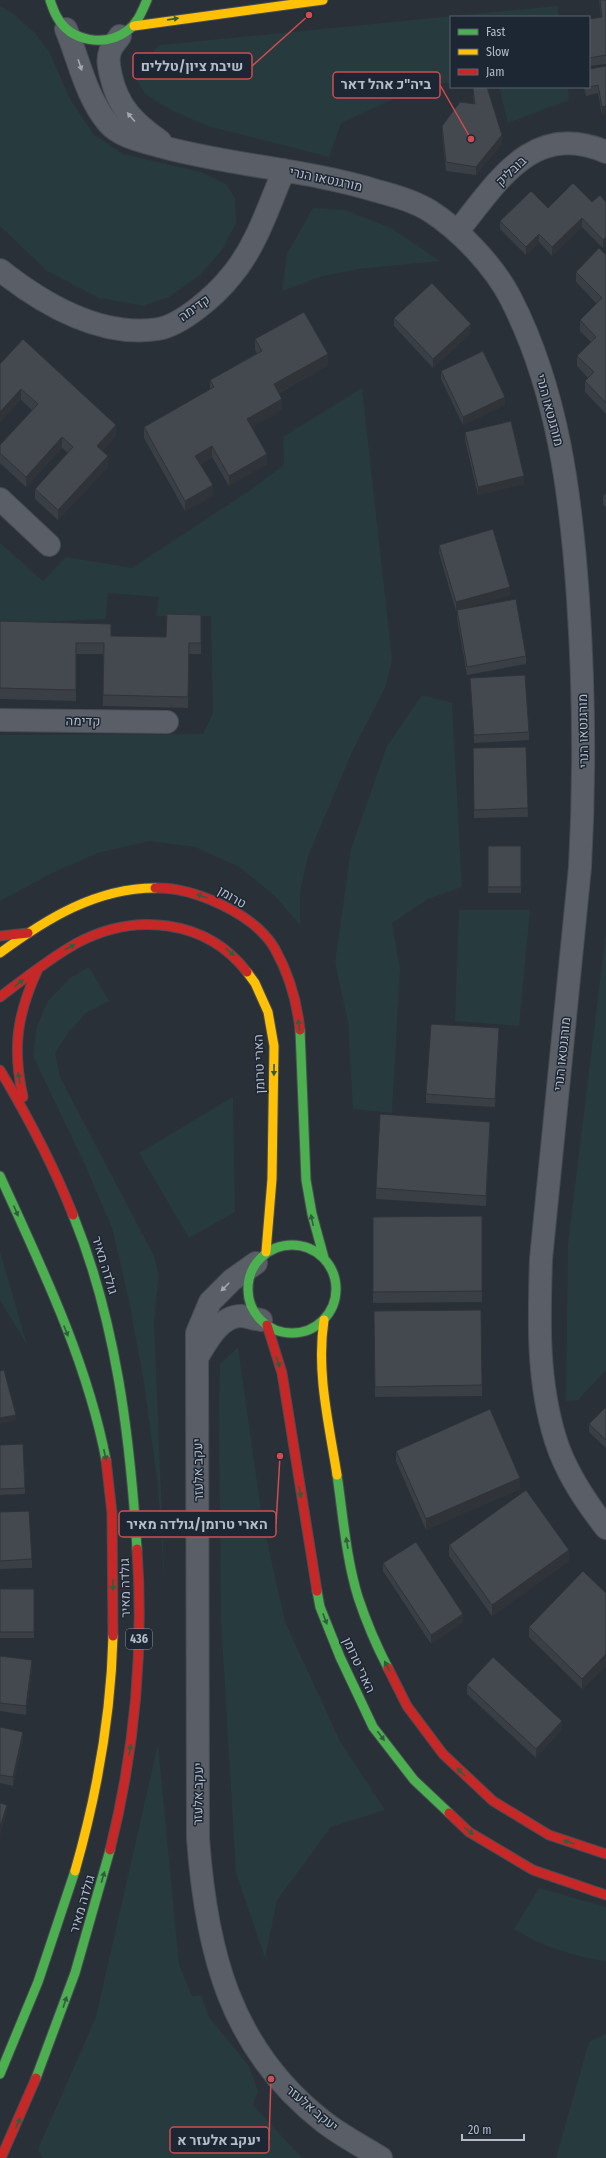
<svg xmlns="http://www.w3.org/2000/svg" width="606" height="2158" font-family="'Fira Sans Condensed',Heebo,sans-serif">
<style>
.green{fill:#273a3e}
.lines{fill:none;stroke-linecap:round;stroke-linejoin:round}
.street-casing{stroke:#484c53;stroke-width:24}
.fast-casing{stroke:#484c53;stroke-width:11}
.slow-casing{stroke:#484c53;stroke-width:11}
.jam-casing{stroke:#484c53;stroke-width:11}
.street{stroke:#5a5e66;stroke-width:22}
.fast{stroke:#4caf50;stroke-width:9}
.slow{stroke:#ffc107;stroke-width:9}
.jam{stroke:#c62828;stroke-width:9}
.wall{fill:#3a3f45}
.shaded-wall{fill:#303338}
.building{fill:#444950;stroke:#303338}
.oneway{fill:#305d3f}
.oneway2{fill:#a2a9b5}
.labels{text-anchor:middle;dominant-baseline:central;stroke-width:3;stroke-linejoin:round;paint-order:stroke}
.shield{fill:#1d2633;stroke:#878f9c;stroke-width:1}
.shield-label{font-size:12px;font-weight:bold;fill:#b4bcc9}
.street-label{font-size:13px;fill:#b4bcc9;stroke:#1d2633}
.leader{fill:none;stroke:#ce4d50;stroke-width:1.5}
.callout-dot{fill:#ce4d50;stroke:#1d2633;stroke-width:1.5}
.callout{fill:#1d2633;stroke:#ce4d50;stroke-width:1.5}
.callout-label{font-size:14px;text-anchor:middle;font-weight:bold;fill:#b4bcc9}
</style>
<rect width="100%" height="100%" fill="#2a3038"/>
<!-- green -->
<path class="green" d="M0 6 11 12 35 33 50 53 70 99 94 135 123 154 201 172 226 184 235 198 236 223 222 250 201 274 169 297 144 306 99 298 47 271 0 226Z
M557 6 559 17H451V82L420 87 341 123 329 157 208 126 173 111 146 95 136 79 145 61 159 45Z
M499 87H568L569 100 508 123Z
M313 208 344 210 391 228 440 261 359 269 323 276 282 291 287 254Z
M362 388 392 659 386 686 353 750 308 856 300 892V925L274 895 239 867 195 847 149 841 98 853 54 872 0 901V735L203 734 213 713 211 616H156L159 597 108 593 106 619 0 624V543L43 581 66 557 132 568 249 491 284 465 283 437Z
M422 695 452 703 462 887 428 899 392 923 400 969 392 1113 353 1109 348 1022 335 963 351 849 387 746Z
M459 910H530L519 1026 455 1021Z
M606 932V1370L578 1400 566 1401 568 1244Z
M89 967 109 1001 86 1013 68 1033 55 1053 60 1077 154 1256 159 1275 154 1320 165 1592 158 1486 144 1383 129 1301 113 1231 86 1167 33 1056 37 1026 48 1001 70 978Z
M233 1097 235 1212 189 1238 139 1153Z
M0 1251 27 1345 0 1300Z
M238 1347 262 1518 285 1622 340 1741 385 1810 331 1827 277 1900 265 1958 236 1873 221 1619 219 1419 220 1364Z
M158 1744 179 1965 192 1996 201 1995 209 2017 249 2066 258 2091 253 2105 302 2158H43L38 2149 96 2017Z
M539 1888 606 1907V1962C573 1955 542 1947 514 1929Z
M606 2034V2158H556L589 2042Z"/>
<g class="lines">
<!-- street casing -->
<g class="street-casing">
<path id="street" d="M66 29C79 60 86 97 108 123 120 137 142 141 159 146 231 166 306 169 377 191 395 196 414 201 430 211 460 230 495 267 511 299 558 391 571 496 578 598 584 688 585 777 580 867L541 1259C539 1320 537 1382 556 1441 566 1473 586 1502 606 1528
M120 36C117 41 111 46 110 52 107 60 109 67 111 76 118 107 134 123 160 141
M457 232C497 183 532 120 606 152
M0 270C43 304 101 338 158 329 182 325 216 295 231 276 256 247 269 205 284 170
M0 499 49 545
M0 720 167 722
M256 1263 232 1280 210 1302 197 1333 198 1838C206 1951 230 2049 324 2122 342 2136 362 2146 381 2158
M197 1358C206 1343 220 1315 242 1316 248 1317 255 1319 261 1320"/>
</g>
<!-- fast casing -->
<g class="fast-casing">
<path id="fast" d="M50 0C52 6 54 12 57 17 71 42 105 47 127 31 138 23 142 11 147 0
M300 1030 306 1180 312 1214 324 1258
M0 1176C42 1268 87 1361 106 1460
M73 1215C116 1321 130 1436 137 1549
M248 1289a44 44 0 1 1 88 0a44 44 0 1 1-88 0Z
M337 1475C343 1515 346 1558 358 1597 366 1621 376 1645 388 1668
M317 1591 320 1607 340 1657 373 1727 414 1780 449 1813
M0 2074 38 1982 75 1871
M36 2078 75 1973 110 1850"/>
</g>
<!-- slow casing -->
<g class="slow-casing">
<path id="slow" d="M134 26 323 0
M0 953C46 919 96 888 155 888
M247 972 255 983 268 1012 274 1046 272 1179 266 1252
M324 1320C316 1372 329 1424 337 1475
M75 1871C97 1794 111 1716 113 1636"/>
</g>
<!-- jam casing -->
<g class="jam-casing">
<path id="jam" d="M155 888C194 887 255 914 275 949 289 974 297 1002 300 1030
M0 936 28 933
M0 997C25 978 50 958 77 943 135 912 206 919 247 972
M0 1070C28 1117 53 1164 73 1215
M23 1097C12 1048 17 1014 38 969
M267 1325 282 1373 317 1591
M106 1460 112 1513 113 1636
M388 1668 407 1706 443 1754 493 1801 549 1835 606 1854
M449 1813 469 1832 533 1870 606 1895
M110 1850C135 1750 144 1651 137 1549
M1 2158 36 2078"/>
</g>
<!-- street -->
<use href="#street" class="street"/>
<!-- fast -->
<use href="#fast" class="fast"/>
<!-- slow -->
<use href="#slow" class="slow"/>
<!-- jam -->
<use href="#jam" class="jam"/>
</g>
<!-- wall -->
<path class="wall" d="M599 0H606V64L589 66V19L601 18Z
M606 66V114L602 115 598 93 586 96 584 87H589Z
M473 88 502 144 476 175 446 171 442 134V126L474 104 473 96Z
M592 202H606V246L603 248 582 227 552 256 539 242 526 255 500 229V221L548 208Z
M606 255V414L585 392V381L588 378 577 366V356L591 342 580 331V320L597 304 576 282V272Z
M394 318 471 333 433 368 394 326Z
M255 339 328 365 279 393 282 410 251 427 267 464 229 486 212 457 200 464 213 496 185 511 144 438V427L210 390V380L257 353 255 350Z
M0 364 116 436 102 451 108 467 58 520 35 499V489L68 453 62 448 26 487 0 463V445L32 410 21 400Z
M441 371 505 405 463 425 441 379Z
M465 432 524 484 478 495 465 440Z
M606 493V507L603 505V496Z
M439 545 510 595 465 608 526 656V664L467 675 457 618V611H456L439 553Z
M201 615V654H189L188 708 103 706V654H76V701L0 699V621L111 636 166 637Z
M470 678 529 732V740L474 743Z
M526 747 528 817 474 818 473 748Z
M488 846H521V893H488Z
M499 1037 495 1107 426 1103V1094Z
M490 1132 486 1206 376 1199V1188Z
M482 1216V1302L373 1303V1217Z
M481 1310 482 1396 375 1397 374 1311Z
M606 1407V1448L589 1432V1424Z
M0 1445 25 1488V1494L0 1495Z
M396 1451 520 1489 426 1530 396 1461Z
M0 1512 32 1559V1568L0 1569Z
M449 1545 569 1561 492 1616 449 1556Z
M383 1563 463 1622 431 1644 383 1571Z
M0 1589H34V1638H0Z
M606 1593V1665L582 1689 529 1637V1627Z
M0 1656 32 1669 26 1715 0 1711Z
M467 1685 562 1729 536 1758 467 1694Z
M0 1727 23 1740 13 1786 0 1783Z"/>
<!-- shaded-wall -->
<path class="shaded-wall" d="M606 106V114L602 115V107Z
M502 135V144L476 175V167Z
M582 218V227L552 256V247Z
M539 234V242L526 255V247Z
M606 237V246L603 248V240Z
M471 324V333L433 368V359Z
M328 354V365L274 395V384Z
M21 389V400L0 423V412Z
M505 397V405L463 425V417Z
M282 399V410L247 430V419Z
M116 425V436L97 457V446Z
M62 437V448L26 487V477Z
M212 446V457L195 466V456Z
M267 454V464L229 486V476Z
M108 456V467L58 520V510Z
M524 476V484L478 495V487Z
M213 485V496L185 511V501Z
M510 587V595L456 611V602Z
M499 1028V1037L495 1107V1099Z
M490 1122V1132L486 1206V1196Z
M16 1415V1421L0 1424V1418Z
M520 1478V1489L426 1530V1519Z
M569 1550V1561L492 1616V1605Z
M463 1614V1622L431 1644V1635Z
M606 1654V1665L582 1689V1679Z
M32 1660V1669L26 1715V1706Z
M562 1721V1729L536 1758V1749Z
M23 1732V1740L13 1786V1777Z
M7 1805V1814L0 1836V1827Z"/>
<!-- building -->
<path class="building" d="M600 0H606V55L589 58V19L602 17Z
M606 66V106L602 107 598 85 589 87V69Z
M487 87 502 135 476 167 446 162 442 126 460 102 475 104 473 88Z
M573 183 592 202 600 195 606 202V237L603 240 582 218 552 247 539 234 526 247 500 221 531 191 548 208Z
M599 248 606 255V403L585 381 594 372 577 356 596 337 580 320 602 298 576 272Z
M432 283 471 324 433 359 394 318Z
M304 312 328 354 274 384 282 399 247 419 267 454 229 476 212 446 195 456 213 485 185 501 144 427 214 387 210 380 262 351 255 339Z
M23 339 116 425 97 446 108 456 58 510 35 489 73 447 62 437 26 477 0 453V445L38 404 21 389 0 412V364Z
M483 351 505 397 463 417 441 371Z
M511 421 524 476 478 487 465 432Z
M606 493V499L603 496Z
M493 529 510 587 456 602 439 545Z
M516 599 526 656 467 667 457 610Z
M167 614 201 615V643H189L188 697 103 695 104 643H76V690L0 688V621L111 624V636L166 637Z
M525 675 529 732 474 735 470 678Z
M526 747 528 808 474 810 473 748Z
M488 846H521V887H488Z
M431 1024 499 1028 495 1099 426 1094Z
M380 1114 490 1122 486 1196 376 1188Z
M482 1216V1291L373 1292V1217Z
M481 1310 482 1385 375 1387 374 1311Z
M4 1370 16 1415 0 1418V1371Z
M606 1407V1440L589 1424Z
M490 1409 520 1478 426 1519 396 1451Z
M23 1444 25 1488 0 1489V1445Z
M526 1490 569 1550 492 1605 449 1545Z
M29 1511 32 1559 0 1561V1512Z
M416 1542 463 1614 431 1635 383 1563Z
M583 1571 606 1593V1654L582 1679 529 1627Z
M0 1589H34V1632H0Z
M0 1656 32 1660 26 1706 0 1703Z
M493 1657 562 1721 536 1749 467 1685Z
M0 1727 23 1732 13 1777 0 1775Z
M0 1803 7 1805 0 1827Z"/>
<!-- one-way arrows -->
<defs><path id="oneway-solid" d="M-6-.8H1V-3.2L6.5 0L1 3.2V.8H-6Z"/></defs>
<g class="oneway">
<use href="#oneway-solid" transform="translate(173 19) rotate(-8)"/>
<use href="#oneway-solid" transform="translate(202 896) rotate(-160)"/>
<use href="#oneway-solid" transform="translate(70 947) rotate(-28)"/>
<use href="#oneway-solid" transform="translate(230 952) rotate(42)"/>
<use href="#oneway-solid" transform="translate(19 983) rotate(-37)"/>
<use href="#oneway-solid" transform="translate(299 1025) rotate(-96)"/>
<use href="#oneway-solid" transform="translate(274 1070) rotate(91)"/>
<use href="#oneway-solid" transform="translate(19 1078) rotate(-100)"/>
<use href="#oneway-solid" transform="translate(16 1211) rotate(67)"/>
<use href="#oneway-solid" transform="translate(312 1220) rotate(-103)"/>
<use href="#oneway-solid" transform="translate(66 1331) rotate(68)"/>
<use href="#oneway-solid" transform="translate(278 1362) rotate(73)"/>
<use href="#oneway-solid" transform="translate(105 1455) rotate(78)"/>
<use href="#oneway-solid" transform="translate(300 1492) rotate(81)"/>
<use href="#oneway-solid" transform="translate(347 1543) rotate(-99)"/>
<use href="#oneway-solid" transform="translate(113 1585) rotate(89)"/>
<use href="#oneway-solid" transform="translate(325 1619) rotate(69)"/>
<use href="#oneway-solid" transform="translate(387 1666) rotate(-116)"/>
<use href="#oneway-solid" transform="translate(381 1736) rotate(53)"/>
<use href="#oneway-solid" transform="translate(130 1750) rotate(-80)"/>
<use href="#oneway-solid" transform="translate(461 1772) rotate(-137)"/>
<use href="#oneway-solid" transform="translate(469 1831) rotate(38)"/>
<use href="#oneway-solid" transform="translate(569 1842) rotate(-161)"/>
<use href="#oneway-solid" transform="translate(103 1877) rotate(-74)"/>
<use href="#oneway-solid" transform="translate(65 2002) rotate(-72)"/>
<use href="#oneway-solid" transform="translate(18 2123) rotate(-67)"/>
</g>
<g class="oneway2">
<use href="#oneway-solid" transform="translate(80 65) rotate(71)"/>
<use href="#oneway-solid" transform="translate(131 117) rotate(-131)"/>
<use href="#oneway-solid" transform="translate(225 1287) rotate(135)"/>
</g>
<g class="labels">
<!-- shield labels -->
<rect class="shield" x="126" y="1629" width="26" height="20" rx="3"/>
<g class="shield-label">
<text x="139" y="1639">436</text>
</g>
<!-- street labels -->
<g class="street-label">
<text transform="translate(511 171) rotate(-44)">בובליק</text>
<text transform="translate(326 179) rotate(12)">מורגנטאו הנרי</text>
<text transform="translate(194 308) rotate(-36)">קדימה</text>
<text transform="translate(550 410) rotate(75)">מורגנטאו הנרי</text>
<text transform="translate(83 721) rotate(1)">קדימה</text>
<text transform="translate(583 731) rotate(-91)">מורגנטאו הנרי</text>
<text transform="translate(232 897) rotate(30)">טרומן</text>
<text transform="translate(562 1054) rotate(-84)">מורגנטאו הנרי</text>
<text transform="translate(259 1064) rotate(-92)">הארי טרומן</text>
<text transform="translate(105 1265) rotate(73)">גולדה מאיר</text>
<text transform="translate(198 1470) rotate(-91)">יעקב אלעזר</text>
<text transform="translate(125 1588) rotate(-91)">גולדה מאיר</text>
<text transform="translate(359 1665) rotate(65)">הארי טרומן</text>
<text transform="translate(198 1794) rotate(-89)">יעקב אלעזר</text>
<text transform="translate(82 1904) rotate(-74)">גולדה מאיר</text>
<text transform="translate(312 2108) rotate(40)">יעקב אלעזר</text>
</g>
</g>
<!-- callouts -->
<path class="leader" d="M309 15L252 66M471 139L440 85M280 1456L276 1524M271 2079L269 2140"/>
<g class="callout-dot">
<circle cx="309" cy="15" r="4"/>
<circle cx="471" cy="139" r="4"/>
<circle cx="280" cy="1456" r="4"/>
<circle cx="271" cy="2079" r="4"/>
</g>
<g class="callout">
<rect x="133" y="53" width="119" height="26" rx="4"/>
<rect x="333" y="72" width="107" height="26" rx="4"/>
<rect x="119" y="1511" width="157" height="26" rx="4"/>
<rect x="170" y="2127" width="99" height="26" rx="4"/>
</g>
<g class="callout-label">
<text x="192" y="71">שיבת ציון/טללים</text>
<text x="386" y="89">ביה"כ אהל דאר</text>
<text x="197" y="1529">הארי טרומן/גולדה מאיר</text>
<text x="219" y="2145">יעקב אלעזר א</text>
</g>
<!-- legend -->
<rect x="450" y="16" width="140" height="72" fill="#1d2633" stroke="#59626f"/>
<rect x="458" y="29" width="20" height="6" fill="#4caf50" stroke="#59626f"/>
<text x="486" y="36" font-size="12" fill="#b4bcc9">Fast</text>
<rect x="458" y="49" width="20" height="6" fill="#ffc107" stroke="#59626f"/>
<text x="486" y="56" font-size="12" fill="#b4bcc9">Slow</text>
<rect x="458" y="69" width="20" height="6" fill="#c62828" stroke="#59626f"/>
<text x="486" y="76" font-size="12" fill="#b4bcc9">Jam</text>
<!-- scale -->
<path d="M462 2134v6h62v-6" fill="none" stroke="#b4bcc9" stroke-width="2"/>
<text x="468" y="2134" font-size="12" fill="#b4bcc9" stroke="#1d2633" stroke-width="3" paint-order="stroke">20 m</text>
</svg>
